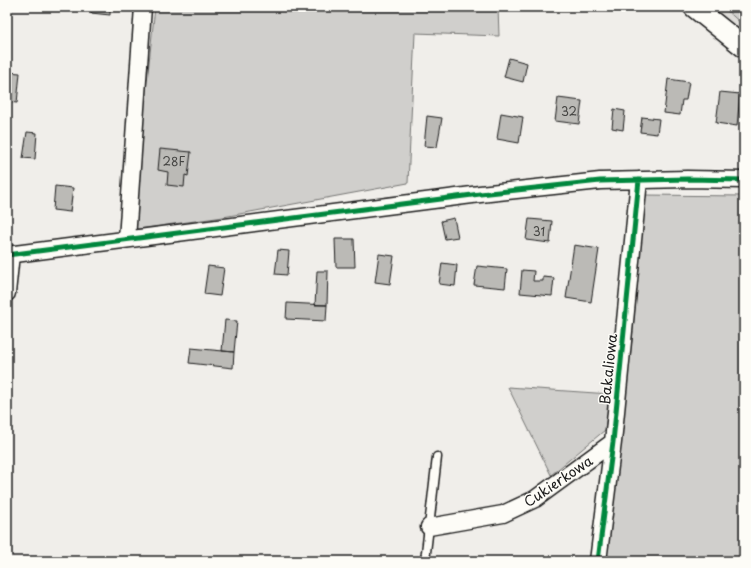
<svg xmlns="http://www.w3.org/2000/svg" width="751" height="568" font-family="'Playpen Sans',sans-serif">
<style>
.built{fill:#e0deda}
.green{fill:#d0cfcc;stroke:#767674}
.building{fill:#bbbab6;stroke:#1c1c1c}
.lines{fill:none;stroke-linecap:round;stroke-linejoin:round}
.service-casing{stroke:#1c1c1c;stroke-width:11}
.minor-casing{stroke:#1c1c1c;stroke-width:19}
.tertiary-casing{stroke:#1c1c1c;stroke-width:23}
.service{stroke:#fdfcf7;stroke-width:8}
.minor{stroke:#fdfcf7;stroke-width:16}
.tertiary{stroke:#fdfcf7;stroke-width:20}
.cycleway-casing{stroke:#fdfcf7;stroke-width:8}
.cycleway{stroke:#00873e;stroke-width:5}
.labels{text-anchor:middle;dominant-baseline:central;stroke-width:3;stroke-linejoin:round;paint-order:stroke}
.number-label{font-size:12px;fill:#444442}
.street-label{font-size:14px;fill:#1c1c1c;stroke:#fdfcf7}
</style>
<rect width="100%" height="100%" fill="#f0eeea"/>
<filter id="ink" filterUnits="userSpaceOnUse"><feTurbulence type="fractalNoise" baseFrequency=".025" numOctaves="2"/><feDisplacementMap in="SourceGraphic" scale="8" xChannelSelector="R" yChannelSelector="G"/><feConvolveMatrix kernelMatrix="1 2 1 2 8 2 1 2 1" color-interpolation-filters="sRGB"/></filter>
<g filter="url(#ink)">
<!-- built -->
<path class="built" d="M709 7H744V36Z"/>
<!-- green -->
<path class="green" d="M155 7H498L499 36 415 33 408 183 223 217 131 230Z
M723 7H744V26Z
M645 195 744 196V561H603L632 340Z
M508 387 610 394 605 430 551 475Z"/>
<!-- building -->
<path class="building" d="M92 7H110V15L91 13Z
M509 58 527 63 523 82 504 77Z
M7 72 20 73 17 103 7 102Z
M668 79 689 82 686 100H682L680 115 664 113Z
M720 92 740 94 737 126 716 123Z
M558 98 582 101 579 124 555 121Z
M614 109 625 111 623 130 612 128Z
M501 113 523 117 519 143 497 139Z
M427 116 442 118 437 147 424 146Z
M642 117 659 119 657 134 640 132Z
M27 132 37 133 35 159 23 158Z
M160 149 191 152 188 176 185 175 184 187 167 185 168 172 158 170Z
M55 186 73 188 70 212 53 210Z
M454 218 458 237 445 239 441 221Z
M529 219 552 221 550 243 526 240Z
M335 239H354L355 267H336Z
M574 245 599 249 591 302 566 298Z
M278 250 289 251 287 275 275 274Z
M379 254 394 256 390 284 375 282Z
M442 263 457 265 455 286 439 284Z
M208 266 224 268 220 296 204 294Z
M477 266 507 269 505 288 474 285Z
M522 270 534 271 533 281H543V277L554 278 552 296 520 293Z
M317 271H328L327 305H315Z
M287 303 327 305 326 321 286 319Z
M225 320 237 321 234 352 222 351Z
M191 348 234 352 233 368 189 363Z"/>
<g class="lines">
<!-- service casing -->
<g class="service-casing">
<path id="service" d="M425 561 437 457"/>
</g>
<!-- minor casing -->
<g class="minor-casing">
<path id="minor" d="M127 239 143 7
M7 255 480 194 600 181 687 179 744 180
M7 293 11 254
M429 527 503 514 535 499 613 442
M598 561 613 442 639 180"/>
</g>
<!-- tertiary casing -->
<g class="tertiary-casing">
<path id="tertiary" d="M694 7 744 47"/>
</g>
<!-- service -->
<use href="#service" class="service"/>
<!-- minor -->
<use href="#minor" class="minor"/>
<!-- tertiary -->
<use href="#tertiary" class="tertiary"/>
<!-- cycleway casing -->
<g class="cycleway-casing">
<path id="cycleway" d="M7 255 480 194 600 181 687 179 744 180
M598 561 613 442 639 180"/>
</g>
<!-- cycleway -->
<use href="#cycleway" class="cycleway"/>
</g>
</g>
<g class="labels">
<!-- number labels -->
<g class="number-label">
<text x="569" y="111">32</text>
<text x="174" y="161">28F</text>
<text x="539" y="231">31</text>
</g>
<!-- street labels -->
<g class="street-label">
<text transform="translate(608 369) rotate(-84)">Bakaliowa</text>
<text transform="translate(558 481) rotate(-34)">Cukierkowa</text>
</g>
</g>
<!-- margin -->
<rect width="751" height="568" fill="none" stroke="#fdfcf7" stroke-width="24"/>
<rect x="12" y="12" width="727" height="544" fill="none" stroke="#1c1c1c" stroke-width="1.5" filter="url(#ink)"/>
</svg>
